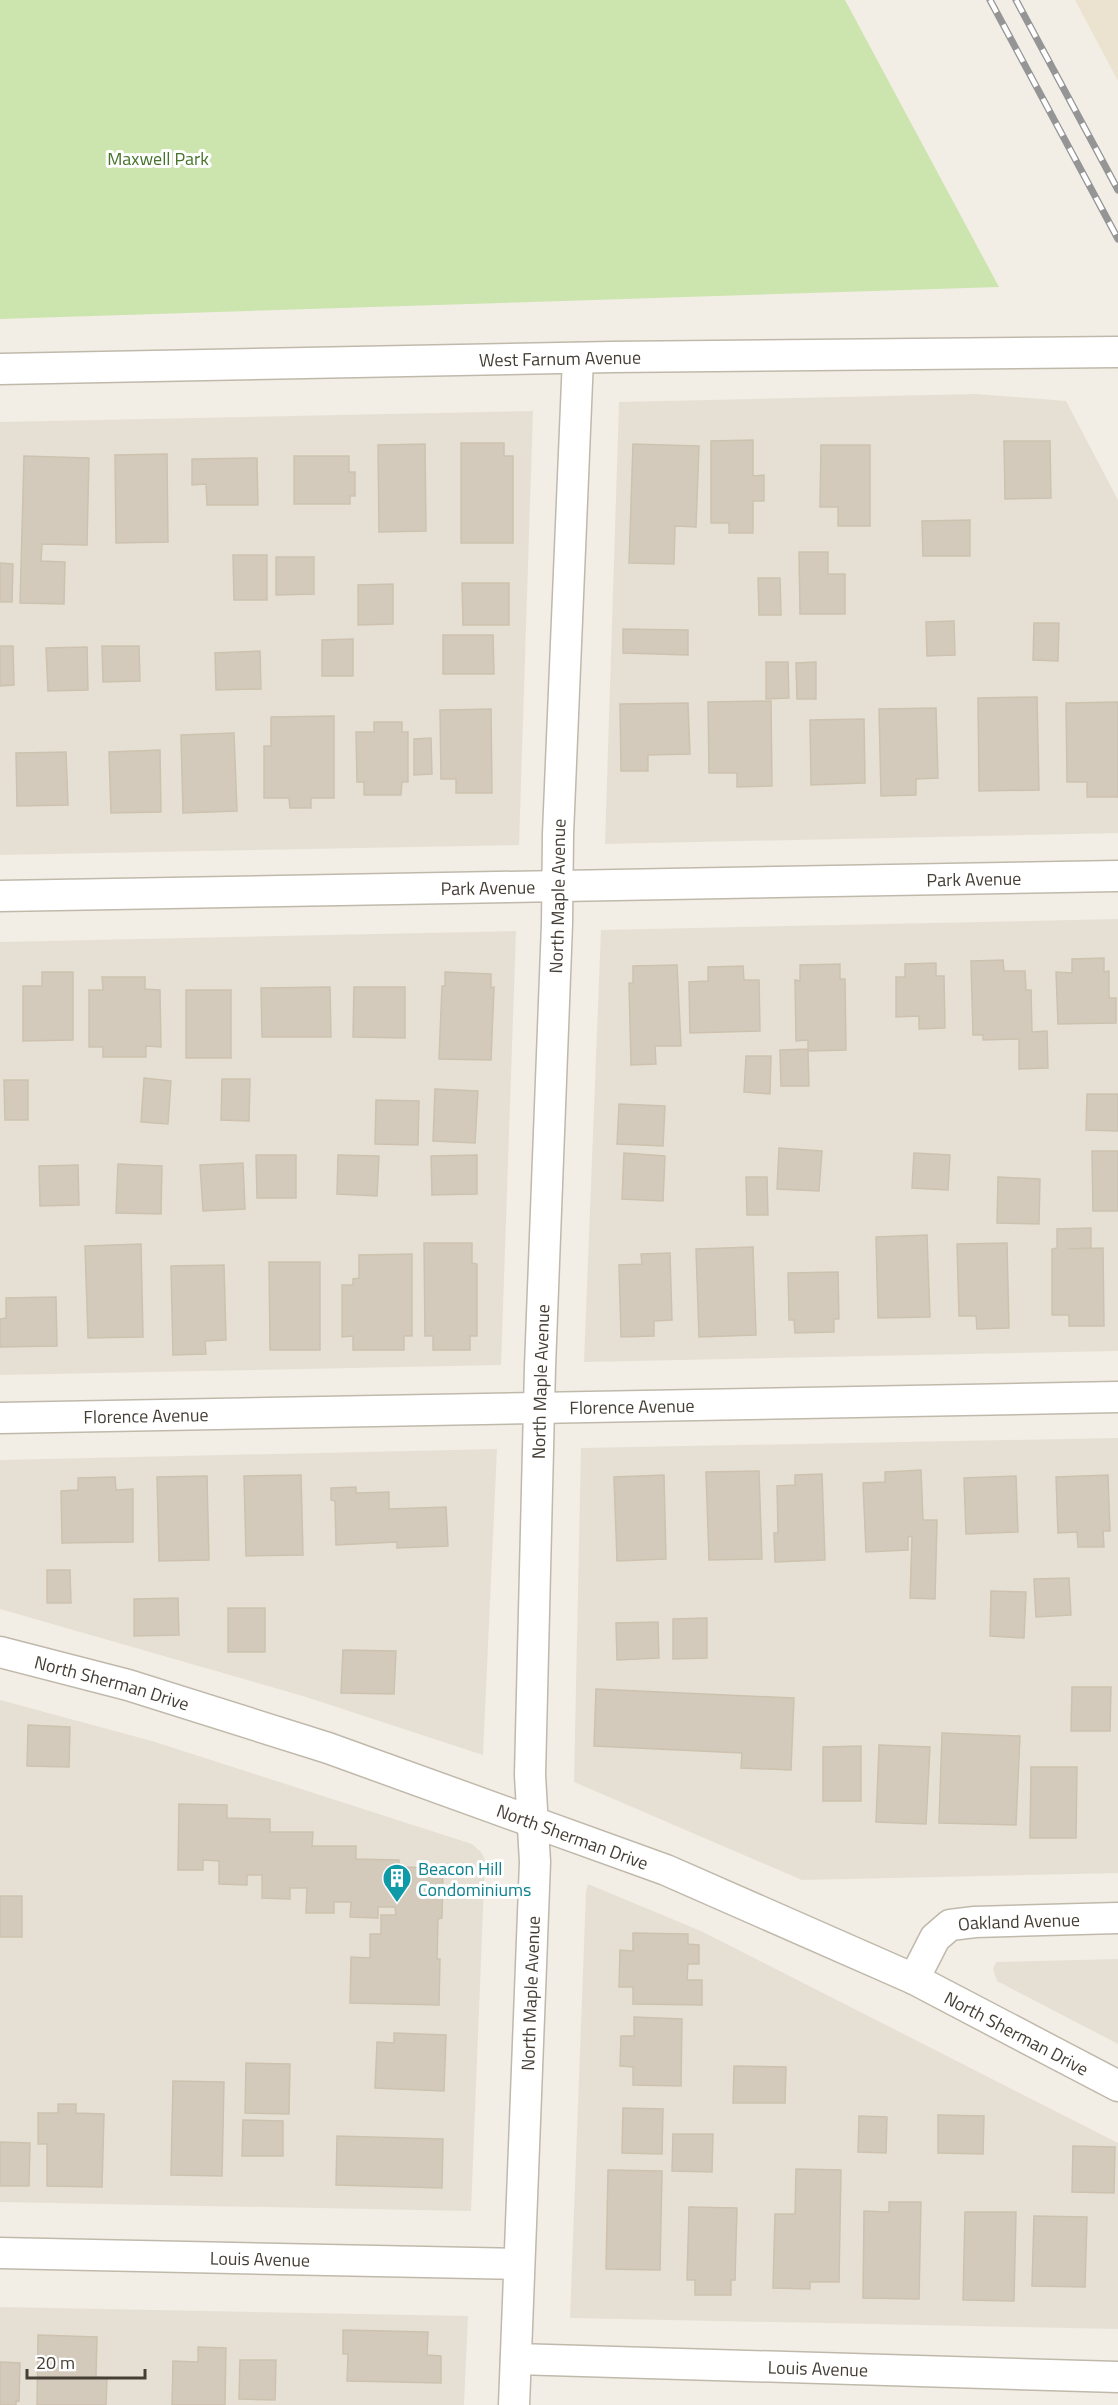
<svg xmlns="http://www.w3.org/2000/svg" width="1118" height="2405" font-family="'Titillium Web',sans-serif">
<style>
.residential{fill:#e6e0d4}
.education{fill:#ebe3d0}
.green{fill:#cce5af}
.building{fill:#d3cabb;stroke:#cdc2af;stroke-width:1.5}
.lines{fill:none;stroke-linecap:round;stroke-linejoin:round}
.minor-casing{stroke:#c0b9ab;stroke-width:33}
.minor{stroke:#fff;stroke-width:30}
.rail-casing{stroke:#959595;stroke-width:7}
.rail{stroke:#fff;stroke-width:4.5;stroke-dasharray:14;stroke-linecap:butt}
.labels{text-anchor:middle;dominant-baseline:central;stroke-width:6;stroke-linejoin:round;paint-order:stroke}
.park-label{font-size:18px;fill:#46732b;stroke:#fff}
.street-label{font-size:18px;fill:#443e35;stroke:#fff}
.culture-label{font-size:18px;fill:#0d838f;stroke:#fff;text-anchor:start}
</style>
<rect width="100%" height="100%" fill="#f2eee5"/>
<!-- residential -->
<path class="residential" d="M976 394 1066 401 1118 500V833L605 844 619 402Z
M533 411 519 845 0 855V422Z
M1118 919V1351L584 1362 601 930Z
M516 931 501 1365 0 1375V942Z
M1118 1438V1873L802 1880 574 1782 581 1448Z
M497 1449 483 1755 306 1697 0 1609V1460Z
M0 1700 152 1741 472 1844 481 1852 485 1860 471 2211 0 2202Z
M588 1884 703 1932 1118 2143V2329L570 2318 586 1892Z
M1118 1959V2044L997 1981 993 1969 996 1962Z
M0 2307 468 2316 464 2405H0Z"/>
<!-- education -->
<path class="education" d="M1075 0H1118V81Z"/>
<!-- green -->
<path class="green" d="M0 0H845L999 287 0 319Z"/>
<!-- building -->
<path class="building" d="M753 440V476L764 475V501H753V533H729V523H711V441Z
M1004 441H1050L1051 498 1005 499Z
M461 443H504V456H513V543H461Z
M425 444 426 531 379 532 378 445Z
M633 444 699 446 696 527 675 526 674 564 629 563Z
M821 445H870V526H838V507H820Z
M167 454 168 542 116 543 115 455Z
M24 456 89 458 87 545 42 544 41 561 65 562 64 604 20 603Z
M294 456H349V472H355V496H350V504H294Z
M257 458 258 505H207L206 484 192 485V459Z
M970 520V556H923L922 521Z
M799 552H828V574H845V614H800Z
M233 555H267V600H234Z
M276 557H314V594L276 595Z
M0 563 13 564 12 602H0Z
M758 578H780L781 615H759Z
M462 583H509V625H463Z
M393 584V624L358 625V585Z
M954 621 955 655 927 656 926 622Z
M1034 623H1059L1058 661 1033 660Z
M623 629 688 630V655L623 653Z
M443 635H493L494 674H443Z
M353 639V676H322V640Z
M0 646H13L14 685 0 686Z
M102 646H139L140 681 103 682Z
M87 647 88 690 48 691 46 648Z
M260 651 261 689 216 690 215 653Z
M766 662H788L789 698 766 699Z
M816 662V699H797L796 663Z
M1037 697 1039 790 979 791 978 698Z
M771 701 772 786 737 787V773H709L708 702Z
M1118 702V797H1087V782H1067L1066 703Z
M688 703 690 754 648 755V771H621L620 704Z
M936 708 938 778 916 779V795L881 796 879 709Z
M491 709 492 793H456V779H441L440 710Z
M334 716V798H311V808H290L289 798H264V746H271V717Z
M864 719 865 783 811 785 810 720Z
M374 722H402V732H408V782H402L401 795H364V782H357L356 732H374Z
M234 733 237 811 183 813 181 735Z
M431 738 432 774 414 775V739Z
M160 750 161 812 111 813 109 752Z
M66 752 68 805 17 806 16 753Z
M1104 958V972L1109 971V998H1116V1023L1058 1024 1056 972 1072 973V959Z
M1003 960 1004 971H1025L1026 990H1031L1032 1032 1047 1031 1048 1068 1019 1069V1039L983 1040V1035H973L971 961Z
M936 963V976H944L945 1028 919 1029V1016L896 1017V977H905V964Z
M840 964V979H845L846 1050 808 1051 809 1086H781L780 1050 808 1049V1040L796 1041 795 980 800 981V965Z
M677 965 681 1046H655L656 1064 631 1065 629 983H633V966Z
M743 966 744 980H759L760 1031 690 1033 689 982 708 981V967Z
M42 972H73V1040L23 1041V986H42Z
M445 972 491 974V988L494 987 491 1060 439 1059 442 986H445Z
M102 977H145V989L160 990 161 1047 146 1046V1057H103V1047H89V990H103Z
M330 987 331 1037H262L261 988Z
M354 987H405V1038L353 1037Z
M186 990H231V1058H186Z
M746 1056H771L770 1094 744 1092Z
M144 1078 171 1081 168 1124 141 1122Z
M222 1079H250L249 1121 221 1120Z
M4 1080H28V1120H5Z
M435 1089 478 1091 475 1143 433 1141Z
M1087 1094H1118V1131L1086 1130Z
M376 1100 419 1101 418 1145 375 1144Z
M619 1104 665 1106 663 1146 617 1144Z
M779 1148 822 1151 819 1191 777 1189Z
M1092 1151H1118V1211H1093Z
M624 1153 665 1156 663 1201 622 1199Z
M914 1153 950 1155 948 1190 912 1188Z
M256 1155H296V1198H257Z
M338 1155 379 1156 377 1196 337 1194Z
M477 1155V1194L432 1195 431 1156Z
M243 1163 245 1209 203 1211 200 1165Z
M118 1164 162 1166 161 1214 116 1213Z
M78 1165 79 1205 40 1206 39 1166Z
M746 1177H767L768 1215H747Z
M998 1177 1040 1179 1039 1224 997 1223Z
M1091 1228V1248L1068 1249 1103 1248 1104 1326H1069V1315H1052V1249L1057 1248V1229Z
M927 1235 930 1317 878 1318 876 1237Z
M424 1243H472V1263L477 1264V1336H470V1350H433V1336H425Z
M1007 1243 1009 1328 977 1329 976 1316H959L957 1244Z
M141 1244 143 1337 88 1338 85 1246Z
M753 1247 756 1335 699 1337 696 1249Z
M670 1253 672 1320 654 1321V1336L621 1337 619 1265 642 1264 641 1254Z
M412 1254V1336H404V1350H353V1336L342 1337V1285H353V1279L359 1278V1255Z
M269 1262H320V1350H270Z
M224 1265 226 1340 205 1341 206 1354 173 1355 171 1266Z
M838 1272 839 1319H834V1332L795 1333 794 1320H789L788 1273Z
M56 1297 57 1346 0 1347V1319L6 1318V1298Z
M921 1470 923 1520H937L935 1599 910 1598 912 1536 908 1537V1550L866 1552 863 1483 885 1482V1472Z
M759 1471 762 1559 709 1560 706 1472Z
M822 1474 825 1560 775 1562 774 1533H778L777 1486 795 1485V1475Z
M301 1475 303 1555 246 1556 244 1476Z
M664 1475 666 1559 617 1561 614 1477Z
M1108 1475 1110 1531H1103L1104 1547H1078L1077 1532 1058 1533 1056 1477Z
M207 1476 209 1560 159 1561 157 1477Z
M1016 1476 1018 1532 966 1534 964 1478Z
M115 1477 116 1490 133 1489V1542L62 1543 61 1491 78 1490V1478Z
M356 1487V1493L389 1492V1509L446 1507 448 1546 397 1548V1542L336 1545 335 1501 331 1500V1488Z
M47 1570H70L71 1603H47Z
M1069 1578 1071 1615 1036 1617 1034 1579Z
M991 1591 1026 1592 1024 1638 990 1636Z
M178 1598 179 1635 134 1636V1599Z
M228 1608H265V1652H228Z
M707 1618V1658L673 1659V1619Z
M658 1622 659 1658 617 1660 616 1623Z
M343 1650 396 1651 394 1694 341 1693Z
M1072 1687H1111L1110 1731H1071Z
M596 1689 794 1698 791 1770 741 1768 742 1753 594 1746Z
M28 1725 70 1727 69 1767 27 1766Z
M942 1733 1020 1736 1016 1825 939 1823Z
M879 1745 930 1747 926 1824 876 1822Z
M861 1746V1801H823V1747Z
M1031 1767H1077L1076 1838H1030Z
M179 1804 227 1805V1818L270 1819V1832H313L312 1846H356V1859L399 1860V1867L443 1868 442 1918 438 1919 437 1959H440L439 2005 350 2003 351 1957 370 1958V1934H381V1915H396L395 1907H378V1918L350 1917 351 1902H334V1913H306L307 1888H290V1899L262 1898V1875H247V1885L219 1884V1861L203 1860V1870H178Z
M0 1896H22V1937H0Z
M633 1933 688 1934V1944L699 1945V1964H688L687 1980H702V2005L633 2004V1987H619L620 1950 633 1951Z
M634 2017 682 2019 681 2086 633 2085V2067L620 2066 621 2036H634Z
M394 2033 446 2035 444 2091 375 2088 377 2042 394 2043Z
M246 2063 290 2064 289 2114 245 2113Z
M734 2066 786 2067 785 2103H733Z
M173 2081 224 2082 222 2176 171 2175Z
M58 2104H76V2113L104 2114 102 2187 47 2186V2144H38V2113H58Z
M623 2108 663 2109 662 2154 622 2153Z
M938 2115 984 2116 983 2154 938 2153Z
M859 2116 887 2117 886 2153 858 2152Z
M243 2120 283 2121V2156H242Z
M673 2134H713L712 2172 672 2171Z
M337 2136 443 2139 442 2188 336 2185Z
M0 2142 30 2143 29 2186H0Z
M1073 2146 1115 2147 1114 2193 1072 2192Z
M796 2169 841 2170 839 2282H810V2289L773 2288 775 2214H795Z
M608 2170 662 2171 660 2270 606 2269Z
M889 2202H921L919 2299 863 2298 864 2211 889 2212Z
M689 2207 737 2208 735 2280H731V2295H695V2280H687Z
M965 2212H1016L1014 2301 963 2300Z
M1034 2216 1087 2217 1085 2287 1032 2286Z
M343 2330 428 2332 427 2355 441 2356V2383L347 2381 348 2354H343Z
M38 2335 97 2337 96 2377 107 2378 106 2405H37Z
M198 2347 226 2348 225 2405H172L173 2361 198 2362Z
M240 2360H276L275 2400 239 2399Z
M0 2362 20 2363 19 2401 16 2400V2405H0Z"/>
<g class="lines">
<!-- minor casing -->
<g class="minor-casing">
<g id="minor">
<path id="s1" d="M0 369 612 357 1118 352"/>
<path id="s2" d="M0 896 1118 876"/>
<path id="s3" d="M0 1418 1118 1397"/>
<path id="s4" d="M0 1652 128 1685 328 1748 666 1870 914 1979 1118 2086"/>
<path id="s5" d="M914 1979 935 1938 950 1925 975 1922 1118 1918"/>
<path id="s6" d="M0 2253 518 2264"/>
<path id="s7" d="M516 2359 1118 2377"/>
<path id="s8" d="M514 2405 535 1862 530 1775 540 1367 557 924 558 834 578 358"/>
</g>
</g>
<!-- minor -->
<use href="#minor" class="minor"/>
<!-- rail casing -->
<g class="rail-casing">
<path id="rail" d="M990 0 1118 239
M1016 0 1118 190"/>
</g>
<!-- rail -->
<use href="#rail" class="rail"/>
</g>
<!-- icons -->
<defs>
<g id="building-pin" transform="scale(1.5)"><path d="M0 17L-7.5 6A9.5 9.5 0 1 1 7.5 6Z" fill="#0f9aa8" stroke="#fff"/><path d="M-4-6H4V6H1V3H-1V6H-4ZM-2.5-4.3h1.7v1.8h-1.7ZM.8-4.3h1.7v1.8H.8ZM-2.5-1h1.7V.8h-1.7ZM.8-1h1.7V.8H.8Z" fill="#fff"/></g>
</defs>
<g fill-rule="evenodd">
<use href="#building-pin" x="397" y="1878"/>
</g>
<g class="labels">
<!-- park labels -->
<g class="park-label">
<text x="158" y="158">Maxwell Park</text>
</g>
<!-- street labels -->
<g class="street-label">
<text stroke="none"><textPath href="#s1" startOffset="560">West Farnum Avenue</textPath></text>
<text stroke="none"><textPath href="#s2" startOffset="974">Park Avenue</textPath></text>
<text stroke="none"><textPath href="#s2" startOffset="488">Park Avenue</textPath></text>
<text stroke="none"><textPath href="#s8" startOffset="1510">North Maple Avenue</textPath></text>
<text stroke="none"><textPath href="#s8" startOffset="1024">North Maple Avenue</textPath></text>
<text stroke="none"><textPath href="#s3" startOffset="632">Florence Avenue</textPath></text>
<text stroke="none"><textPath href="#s3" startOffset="146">Florence Avenue</textPath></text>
<text stroke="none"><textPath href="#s4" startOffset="116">North Sherman Drive</textPath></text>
<text stroke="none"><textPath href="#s4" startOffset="602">North Sherman Drive</textPath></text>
<text stroke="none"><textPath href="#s5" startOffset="135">Oakland Avenue</textPath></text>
<text stroke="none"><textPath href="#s8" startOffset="412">North Maple Avenue</textPath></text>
<text stroke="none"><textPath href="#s4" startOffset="1088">North Sherman Drive</textPath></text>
<text stroke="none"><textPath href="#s6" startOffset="260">Louis Avenue</textPath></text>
<text stroke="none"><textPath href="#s7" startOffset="302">Louis Avenue</textPath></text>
</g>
<!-- culture labels -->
<g class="culture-label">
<text x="418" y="1868">Beacon Hill<tspan x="418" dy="21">Condominiums</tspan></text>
</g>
</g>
<!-- scale -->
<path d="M27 2369v9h118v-9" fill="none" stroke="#443e35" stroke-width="3"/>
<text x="36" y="2369" font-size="18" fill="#443e35" stroke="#ffffff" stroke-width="4.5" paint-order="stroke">20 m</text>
</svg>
